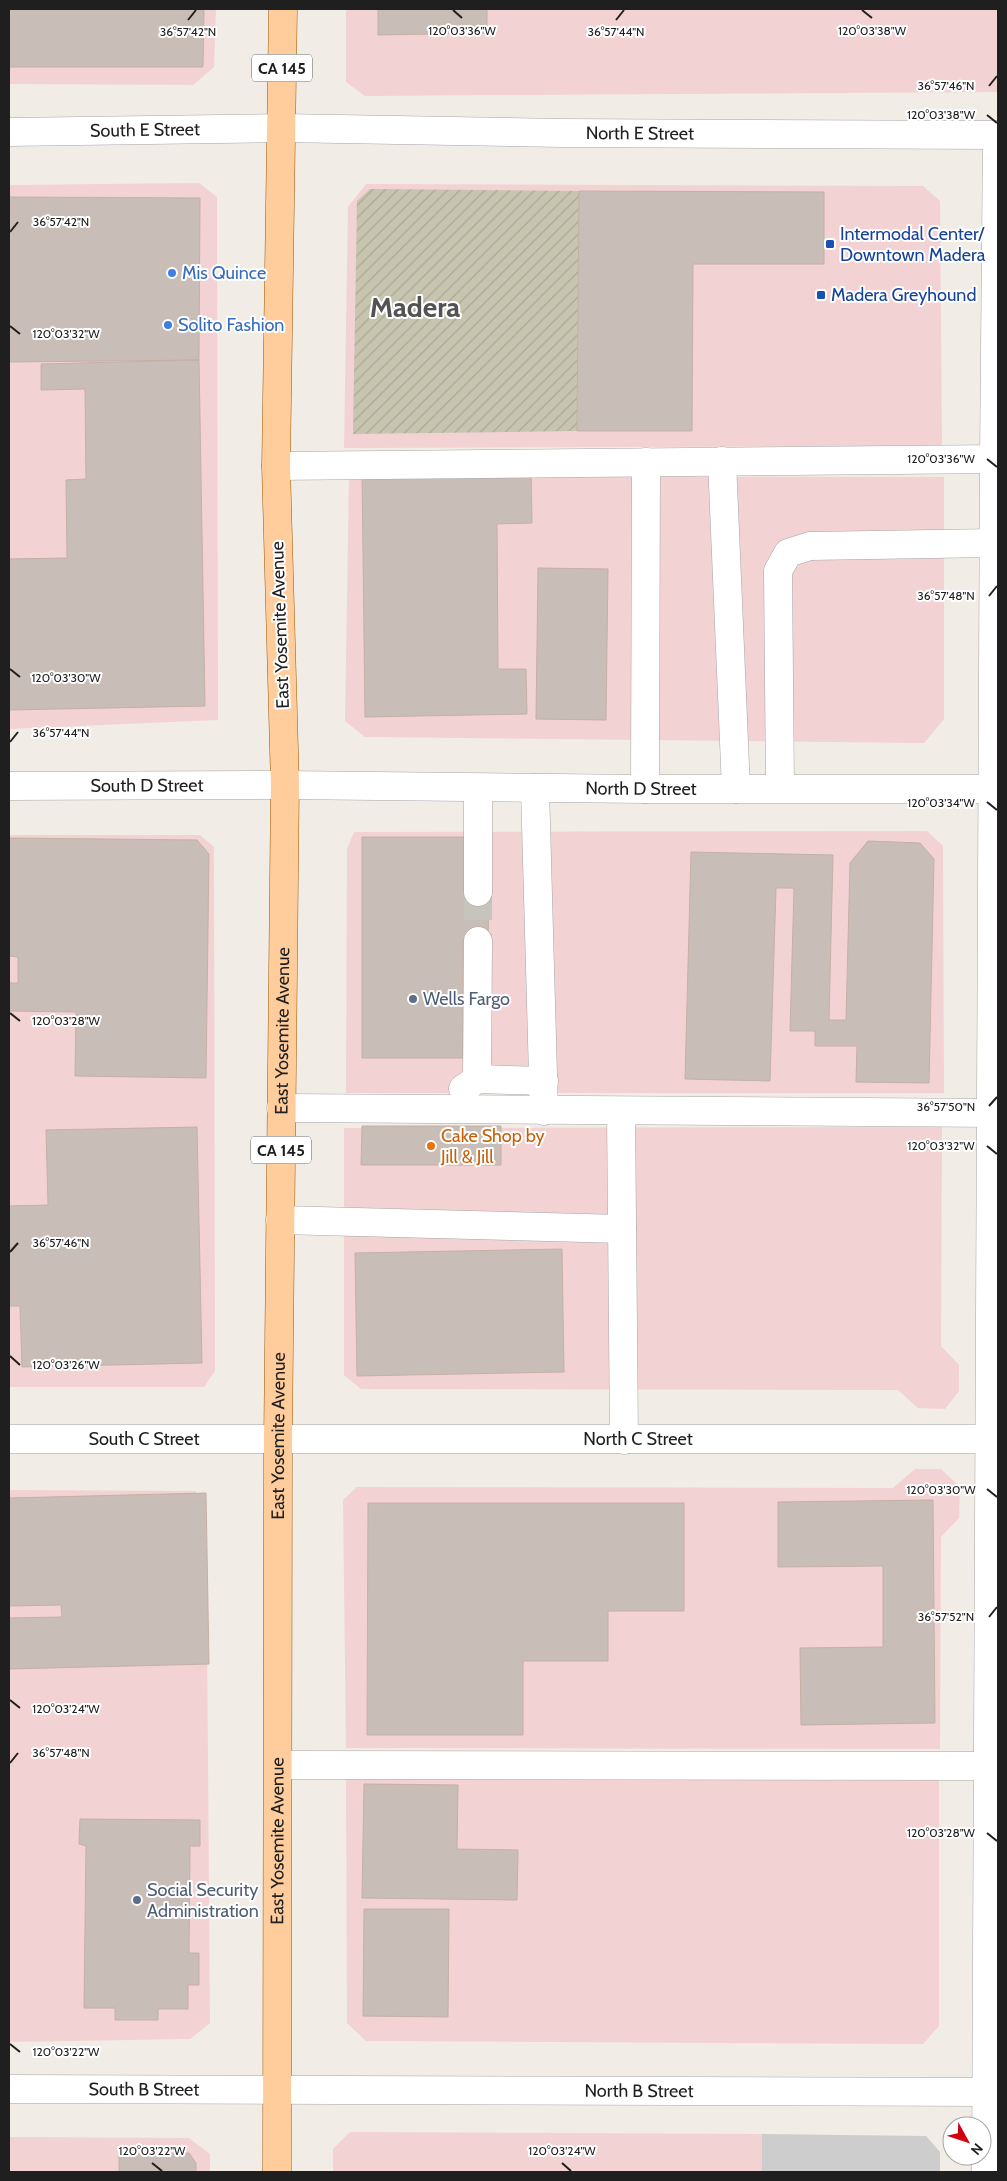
<svg xmlns="http://www.w3.org/2000/svg" width="1007" height="2181" font-family="Cabin,sans-serif">
<style>
.commercial{fill:#f3d2d4}
.religious{fill:#cdcdcd}
.construction{fill:url(#construction-furrows)}
.building{fill:#c9bdb7;stroke:#c4b0a5}
.lines{fill:none;stroke-linecap:round;stroke-linejoin:round}
.minor-tunnel{stroke:#c7c3bd;stroke-width:28;stroke-dasharray:28 14;stroke-linecap:butt}
.minor-casing{stroke:#a6a6a6;stroke-width:29}
.major-casing{stroke:#9b5b00;stroke-width:29}
.minor{stroke:#fff;stroke-width:28}
.major{stroke:#ffcc9c;stroke-width:28}
.ticks{fill:none;stroke:#1f1f1f;stroke-width:2}
.transit-dot{fill:#1a4fb4;stroke:#fff;stroke-width:2}
.shop-dot{fill:#3f7fe0;stroke:#fff;stroke-width:2}
.service-dot{fill:#5c6f8a;stroke:#fff;stroke-width:2}
.food-dot{fill:#e8710a;stroke:#fff;stroke-width:2}
.labels{text-anchor:middle;dominant-baseline:central;stroke-width:4;stroke-linejoin:round;paint-order:stroke}
.shield{fill:#fff;stroke:#626262;stroke-width:1}
.shield-label{font-size:16px;font-weight:bold;fill:#1f1f1f}
.street-label{font-size:18px;fill:#1f1f1f;stroke:#fff}
.transit-label{font-size:18px;fill:#164399;stroke:#fff;text-anchor:start}
.shop-label{font-size:18px;fill:#366cbe;stroke:#fff;text-anchor:start}
.service-label{font-size:18px;fill:#4e5e75;stroke:#fff;text-anchor:start}
.food-label{font-size:18px;fill:#c56008;stroke:#fff;text-anchor:start}
.town-label{font-size:28px;font-weight:bold;fill:#525252;stroke:#fff}
.ticks-label{font-size:12px;text-anchor:middle;fill:#1f1f1f;stroke:#fff;stroke-width:4;stroke-linejoin:round;paint-order:stroke}
</style>
<defs>
<pattern id="construction-furrows" width="10" height="10" patternUnits="userSpaceOnUse" patternTransform="scale(1.25)"><rect width="10" height="10" fill="#c7c5af"/><path d="M-1 1l2-2M0 10L10 0M9 11l2-2" fill="none" stroke="#aaa996"/></pattern>
</defs>
<rect width="100%" height="100%" fill="#f1ece5"/>
<!-- commercial -->
<path class="commercial" d="M9 9H216L214 67 193 85 9 84Z
M346 9H998V92L365 96 346 82Z
M199 183 217 197 218 720 9 729V185Z
M366 184 923 186 940 201 942 446 344 448 348 207Z
M349 476 944 477V719L924 743 365 737 345 721Z
M927 831 943 846 944 1093H346L347 849 354 832Z
M9 835H200L214 847 215 1371 204 1387H9Z
M942 1127 941 1346 959 1365V1391L945 1409 918 1408 898 1390 361 1389 344 1375V1128Z
M915 1469H941L960 1487 959 1518 941 1537 940 1749 346 1748 343 1500 357 1487 893 1488Z
M9 1490 195 1491 206 1503 210 2023 190 2039 9 2042Z
M346 1777 939 1780V2026L923 2044 366 2041 347 2023Z
M350 2132 762 2134V2172H333V2149Z
M9 2137 189 2138 210 2154V2172H9Z"/>
<!-- religious -->
<path class="religious" d="M762 2134 926 2136 940 2152V2172H762Z"/>
<!-- construction -->
<path class="construction" d="M370 189 579 191 577 431 353 434 357 201Z"/>
<!-- building -->
<path class="building" d="M9 9H204L203 67H9Z
M378 9H487V33L378 35Z
M579 191 824 192V264H693L692 431H577Z
M9 197 200 198 199 360 9 362Z
M199 360 205 706 9 710V559L67 558 66 480 86 479 85 389 41 390V364Z
M531 466 532 523 497 524 498 669H526L527 714 365 717 362 469Z
M538 568 608 569 606 720 536 719Z
M362 837H464L489 892 488 940 463 941V1058H362Z
M9 838 197 840 209 854 206 1078 75 1076 76 1012 9 1011V983H18V957L9 956Z
M868 841 920 843 934 859 929 1083 856 1082 857 1046H815V1031H790L794 888H776L770 1081 685 1079 691 852 833 855 829 1020H846L850 863Z
M362 1126H501V1165H361Z
M197 1127 202 1363 22 1367 20 1306H9V1206L48 1205 46 1130Z
M562 1249 564 1372 357 1376 355 1253Z
M206 1493 209 1664 9 1669V1618L62 1617 61 1605 9 1606V1498Z
M933 1500 935 1723 801 1725 800 1648 883 1647V1566L778 1567V1502Z
M368 1503H684V1611H608V1661H523V1735H367Z
M364 1784 458 1785 457 1849 518 1850 517 1900 362 1898Z
M80 1819 200 1820V1846H190L189 1953H199V1985H188V2009H158V2020H115V2008H84L86 1846 79 1844Z
M364 1909H449L448 2017 363 2016Z
M189 2153 196 2163V2172H119V2154Z"/>
<g class="lines">
<!-- minor-tunnel -->
<path class="minor-tunnel" d="M478 892V941"/>
<!-- minor casing -->
<g class="minor-casing">
<g id="minor">
<path id="s1" d="M9 132 282 128 562 133 998 135"/>
<path d="M722 461 736 789"/>
<path d="M276 466 998 459"/>
<path id="s2" d="M9 786 285 785 645 789H998"/>
<path d="M535 788 544 1111"/>
<path d="M780 788 778 571 788 553 810 546 994 543"/>
<path d="M645 789 646 462"/>
<path d="M478 892V788"/>
<path d="M477 1079 478 941"/>
<path d="M463 1089 477 1079 544 1081"/>
<path d="M281 1108 998 1113"/>
<path d="M621 1111 624 1440"/>
<path d="M280 1220 622 1229"/>
<path id="s3" d="M9 1439H998"/>
<path d="M279 1765 998 1766"/>
<path id="s4" d="M9 2089 998 2092"/>
<path d="M986 2172 994 459 997 135"/>
</g>
</g>
<!-- major casing -->
<g class="major-casing">
<g id="major">
<path id="s5" d="M277 2172 278 1440 285 785 276 466 283 9"/>
</g>
</g>
<!-- minor -->
<use href="#minor" class="minor"/>
<!-- major -->
<use href="#major" class="major"/>
</g>
<!-- ticks -->
<path class="ticks" d="M453 10 462 18M862 10 872 18M188 20 196 10M616 20 624 10M989 86 997 76M987 115 997 123M10 232 18 222M10 326 20 334M987 459 997 467M989 596 997 586M10 669 20 677M10 742 18 732M987 802 997 810M10 1013 20 1021M989 1106 997 1097M987 1146 997 1154M10 1252 18 1243M10 1356 20 1365M987 1489 997 1497M989 1617 997 1607M10 1700 20 1708M10 1763 18 1753M987 1833 997 1841M10 2044 20 2052M152 2163 162 2171M562 2163 571 2171"/>
<!-- markers -->
<g class="transit-dot">
<rect x="825" y="239" width="10" height="10" rx="2.5"/>
<rect x="816" y="290" width="10" height="10" rx="2.5"/>
</g>
<g class="shop-dot">
<circle cx="172" cy="273" r="5"/>
<circle cx="168" cy="325" r="5"/>
</g>
<g class="service-dot">
<circle cx="413" cy="999" r="5"/>
<circle cx="137" cy="1900" r="5"/>
</g>
<circle class="food-dot" cx="431" cy="1146" r="5"/>
<g class="labels">
<!-- shield labels -->
<g class="shield">
<rect x="252" y="54.5" width="60" height="27" rx="4"/>
<rect x="251" y="1136.5" width="60" height="27" rx="4"/>
</g>
<g class="shield-label">
<text x="282" y="68">CA 145</text>
<text x="281" y="1150">CA 145</text>
</g>
<!-- street labels -->
<g class="street-label">
<text stroke="none"><textPath href="#s1" startOffset="136">South E Street</textPath></text>
<text stroke="none"><textPath href="#s1" startOffset="631">North E Street</textPath></text>
<text transform="translate(280 625) rotate(-92)">East Yosemite Avenue</text>
<text stroke="none"><textPath href="#s2" startOffset="138">South D Street</textPath></text>
<text stroke="none"><textPath href="#s2" startOffset="632">North D Street</textPath></text>
<text stroke="none"><textPath href="#s5" startOffset="1141">East Yosemite Avenue</textPath></text>
<text stroke="none"><textPath href="#s5" startOffset="736">East Yosemite Avenue</textPath></text>
<text stroke="none"><textPath href="#s3" startOffset="135">South C Street</textPath></text>
<text stroke="none"><textPath href="#s3" startOffset="629">North C Street</textPath></text>
<text stroke="none"><textPath href="#s5" startOffset="331">East Yosemite Avenue</textPath></text>
<text stroke="none"><textPath href="#s4" startOffset="135">South B Street</textPath></text>
<text stroke="none"><textPath href="#s4" startOffset="630">North B Street</textPath></text>
</g>
<!-- transit labels -->
<g class="transit-label">
<text x="840" y="234">Intermodal Center/<tspan x="840" dy="21">Downtown Madera</tspan></text>
<text x="831" y="295">Madera Greyhound</text>
</g>
<!-- shop labels -->
<g class="shop-label">
<text x="182" y="273">Mis Quince</text>
<text x="178" y="325">Solito Fashion</text>
</g>
<!-- service labels -->
<g class="service-label">
<text x="423" y="999">Wells Fargo</text>
<text x="147" y="1890">Social Security<tspan x="147" dy="21">Administration</tspan></text>
</g>
<!-- food labels -->
<g class="food-label">
<text x="441" y="1136">Cake Shop by<tspan x="441" dy="21">Jill &amp; Jill</tspan></text>
</g>
<!-- town labels -->
<g class="town-label">
<text x="415" y="307">Madera</text>
</g>
</g>
<g class="ticks-label">
<text x="462" y="35">120°03'36"W</text>
<text x="872" y="35">120°03'38"W</text>
<text x="188" y="36">36°57'42"N</text>
<text x="616" y="36">36°57'44"N</text>
<text x="946" y="90">36°57'46"N</text>
<text x="941" y="119">120°03'38"W</text>
<text x="61" y="226">36°57'42"N</text>
<text x="66" y="338">120°03'32"W</text>
<text x="941" y="463">120°03'36"W</text>
<text x="946" y="600">36°57'48"N</text>
<text x="66" y="682">120°03'30"W</text>
<text x="61" y="737">36°57'44"N</text>
<text x="941" y="807">120°03'34"W</text>
<text x="66" y="1025">120°03'28"W</text>
<text x="946" y="1111">36°57'50"N</text>
<text x="941" y="1150">120°03'32"W</text>
<text x="61" y="1247">36°57'46"N</text>
<text x="66" y="1369">120°03'26"W</text>
<text x="941" y="1494">120°03'30"W</text>
<text x="946" y="1621">36°57'52"N</text>
<text x="66" y="1713">120°03'24"W</text>
<text x="61" y="1757">36°57'48"N</text>
<text x="941" y="1837">120°03'28"W</text>
<text x="66" y="2056">120°03'22"W</text>
<text x="152" y="2155">120°03'22"W</text>
<text x="562" y="2155">120°03'24"W</text>
</g>
<!-- border -->
<rect width="1007" height="2181" fill="none" stroke="#1f1f1f" stroke-width="20"/>
<!-- north arrow -->
<g transform="translate(967 2141) rotate(130)"><circle r="24" fill="#ffffff" stroke="#a5a5a5"/>
<path d="M0-4L9 19L0 12L-9 19Z" fill="#cf0010"/>
<text y="-8" font-size="14" font-weight="bold" text-anchor="middle" fill="#1f1f1f">N</text>
</g>
</svg>
